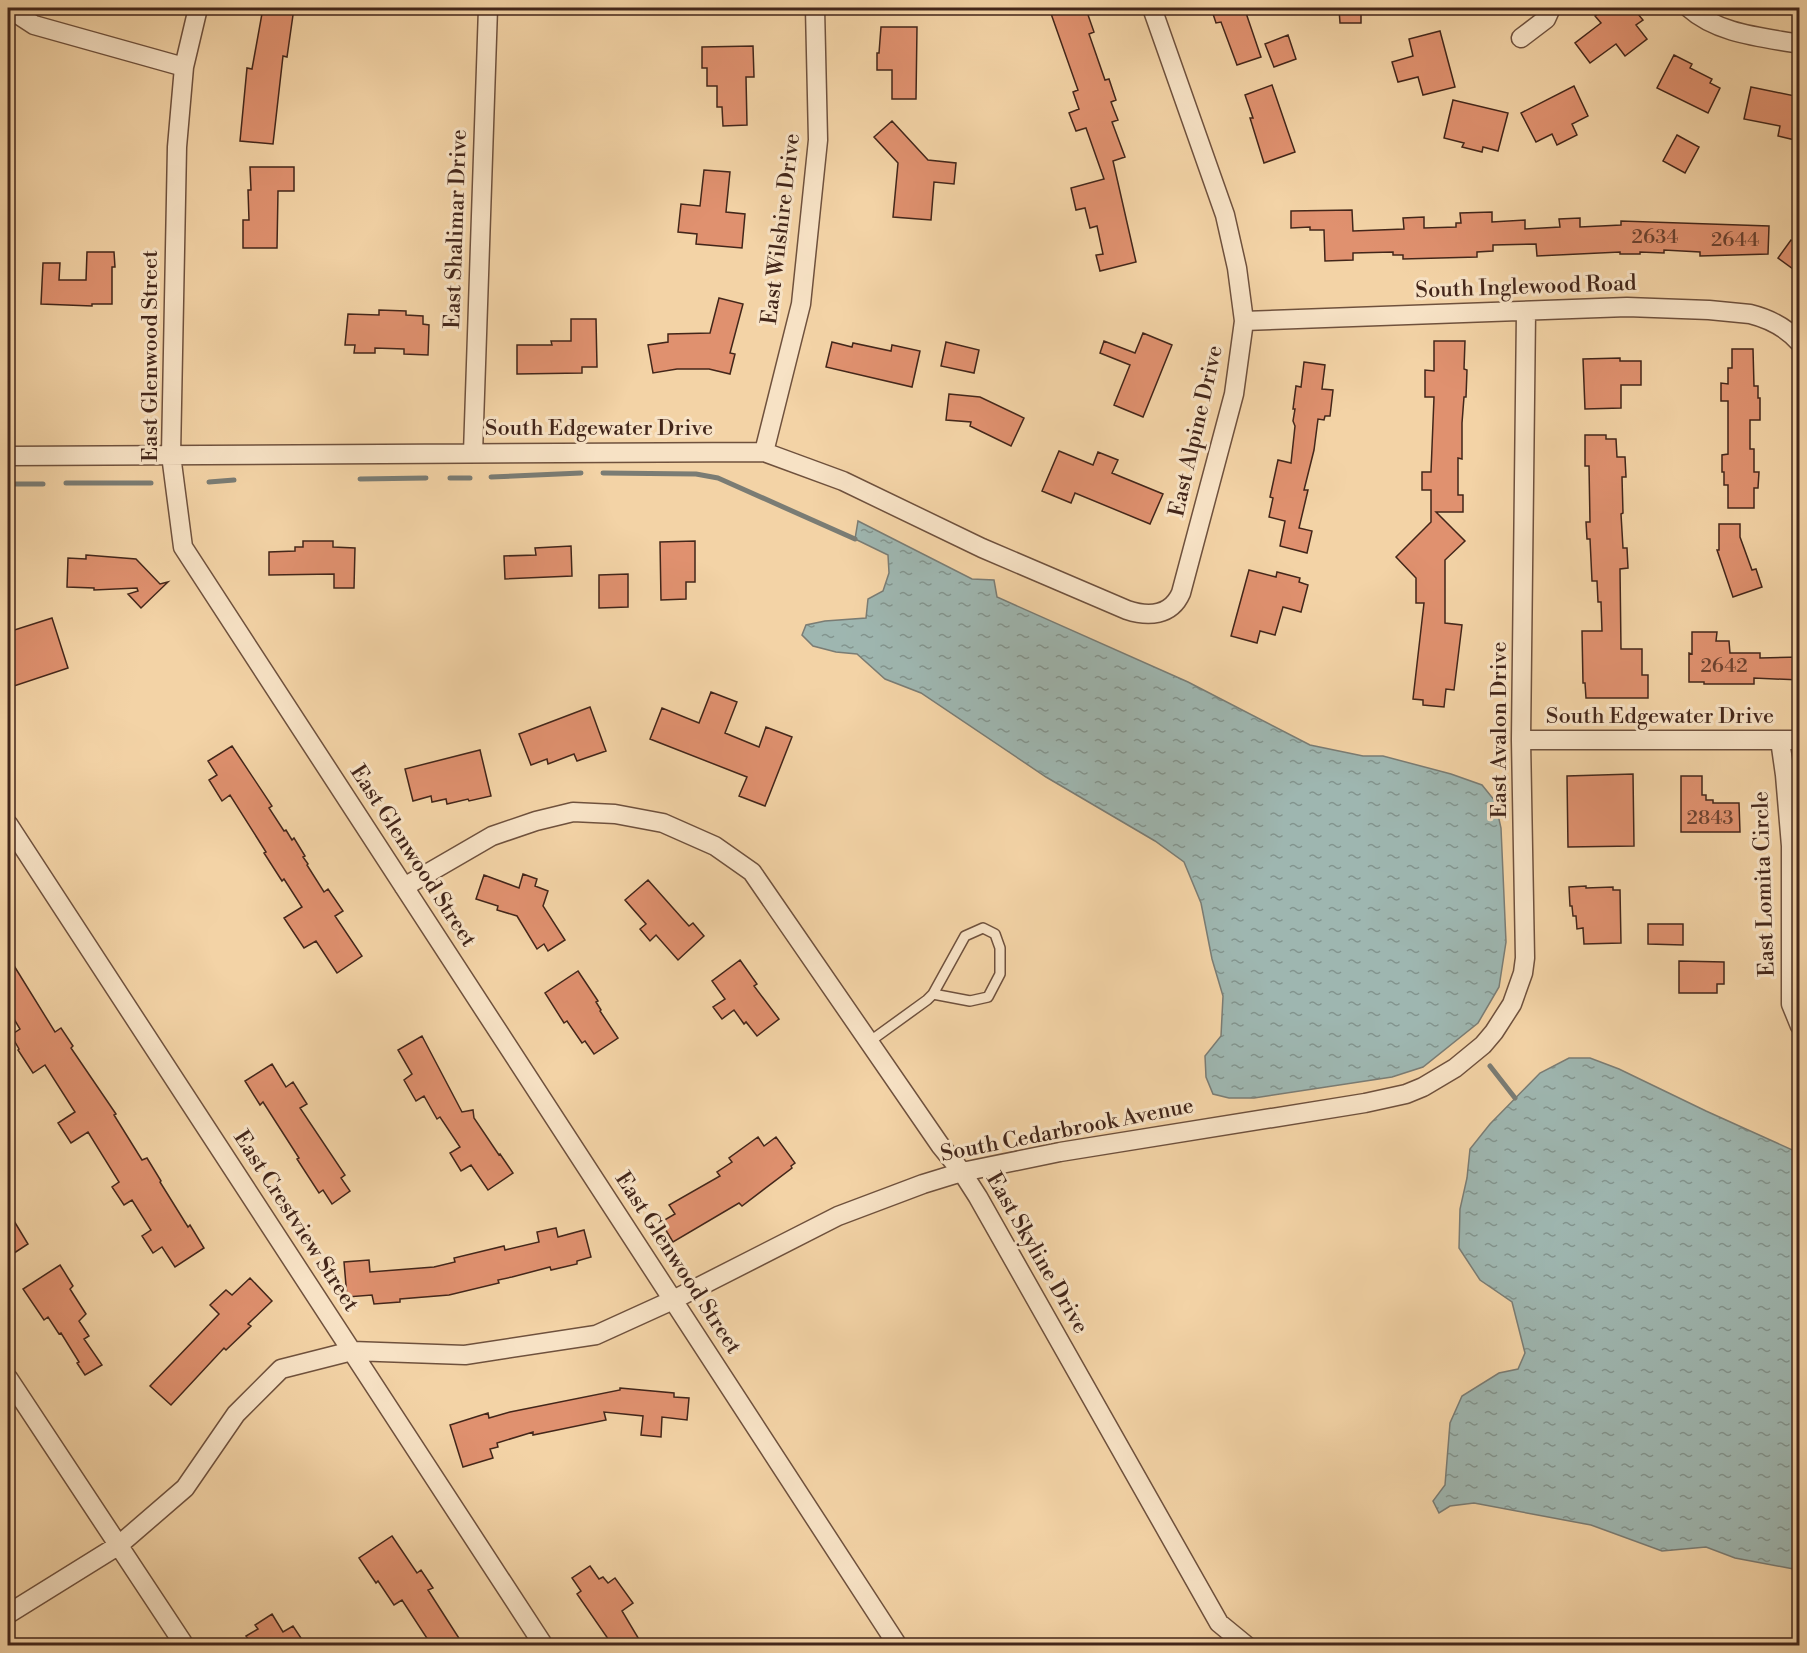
<svg xmlns="http://www.w3.org/2000/svg" width="1807" height="1653" font-family="'Libre Bodoni',serif">
<style>
.water{fill:url(#water-ripples);stroke:#7a7c74;stroke-width:1.5}
.lines{fill:none;stroke-linecap:round;stroke-linejoin:round}
.stream{stroke:#7a7c74;stroke-width:5}
.building{fill:#e0916f;stroke:#43261a;stroke-width:1.5}
.service-casing{stroke:#6f513d;stroke-width:12}
.minor-casing{stroke:#6f513d;stroke-width:21}
.service{stroke:#f7e2c5;stroke-width:9}
.minor{stroke:#f7e2c5;stroke-width:18}
.labels{text-anchor:middle;dominant-baseline:central;stroke-width:6;stroke-linejoin:round;paint-order:stroke}
.number-label{font-size:20px;fill:#6a412f}
.street-label{font-size:22px;fill:#43261a;stroke:#f7e2c5}
</style>
<defs>
<pattern id="water-ripples" width="26" height="14" patternUnits="userSpaceOnUse" patternTransform="scale(1.5)"><rect width="26" height="14" fill="#9eb6b0"/><path d="M2 4q2-2 4 0t4 0M15 11q2-2 4 0t4 0" fill="none" stroke="#82948e"/></pattern>
</defs>
<rect width="100%" height="100%" fill="#f3d3a6"/>
<filter id="stains"><feTurbulence type="fractalNoise" baseFrequency=".00333" numOctaves="4"/><feColorMatrix values="0 0 0 0 .2 0 0 0 0 .09 0 0 0 0 .02 0 0 0 .5 -.17"/></filter>
<radialGradient id="worn" r=".72"><stop offset=".6" stop-color="#630" stop-opacity="0"/><stop offset="1" stop-color="#630" stop-opacity=".3"/></radialGradient>
<!-- water -->
<path class="water" d="M858 521 972 579 994 580 997 597 1188 682 1310 745 1363 756H1383L1451 774 1482 785 1495 801 1501 828 1506 942 1499 987 1478 1023 1423 1067 1392 1077 1254 1098H1229L1213 1094 1206 1077 1205 1056 1221 1036 1223 996 1212 959 1201 903 1184 862 1155 841 1046 777 921 693 885 679 857 654 836 652 813 646 802 635 806 625 825 621 866 618 868 599 883 591 889 573 888 555 855 539Z
M1569 1058H1590L1619 1069 1706 1111 1799 1153V1570L1735 1558 1706 1547 1662 1551 1591 1525 1474 1503 1450 1506 1439 1513 1433 1501 1445 1485 1450 1423 1462 1396 1499 1373 1518 1369 1525 1353 1512 1302 1480 1280 1459 1248 1460 1209 1467 1178 1470 1149 1490 1124 1540 1073Z"/>
<g class="lines">
<!-- stream -->
<path class="stream" d="M603 473 696 474 718 478 855 539
M491 477 581 473
M450 478H470
M360 479 426 478
M209 482 234 480
M66 483H151
M8 484H43
M1490 1066 1515 1098"/>
</g>
<!-- building -->
<path class="building" d="M263 8H294L287 57 283 56 273 144 240 141 247 68 252 69Z
M1049 8H1079L1082 14 1087 12 1094 32 1089 34 1105 80 1109 79 1116 100 1111 102 1118 120 1112 122 1125 157 1113 161 1136 262 1100 271 1096 255 1103 254 1097 226 1090 228 1085 208 1076 210 1071 188 1104 179 1086 128 1076 131 1069 113 1079 109 1073 92 1078 90Z
M1211 8H1255V10L1246 13 1261 57 1237 65 1221 22 1216 23Z
M1347 8H1361V23H1340L1339 9Z
M1607 8H1633L1643 20 1636 25 1647 39 1625 56 1616 44 1590 63 1575 43 1601 23 1595 16Z
M881 27H917L916 99H892V70H877V53H879Z
M1440 31 1455 87 1423 95 1418 77 1398 82 1392 62 1413 56 1409 39Z
M1288 35 1296 59 1274 67 1265 44Z
M753 46 754 77H746L747 125 723 126 722 107H717V86H707V68H702V47Z
M1674 55 1692 64 1690 68 1712 79 1710 83 1720 88 1708 113 1657 88Z
M1272 85 1295 152 1264 163 1250 118H1253L1245 95Z
M1574 86 1588 116 1572 124 1577 135 1557 145 1552 134 1536 142 1521 113Z
M1751 87 1800 97V130H1797L1795 140 1778 136 1780 126 1744 119Z
M1453 100 1508 113 1498 151 1483 147 1482 152 1462 147 1464 143 1444 138Z
M892 121 928 160 956 163 954 184 934 182 931 220 893 217 898 163 874 137Z
M1677 135 1699 147 1685 173 1663 161Z
M250 167H294V191H278L277 248H243V220H249L248 190H251Z
M704 170 730 172 726 212 745 214 742 248 696 244 697 234 678 232 681 204 700 206Z
M1352 210 1353 231 1404 229 1403 218 1424 217V228L1456 227V223H1461L1460 213 1492 212V222L1525 220V229L1560 227 1559 219 1580 218V227L1621 225V221L1769 226 1768 254 1700 256V252L1664 250V253L1640 252V254H1620V252L1537 256 1536 244 1493 245V251L1477 252V257L1403 259V255H1393V252L1353 253V260L1325 261 1324 230H1310V227L1291 228V211Z
M1791 240 1800 246V274L1778 258Z
M87 252H114L115 267H112V304H92V306L41 304 43 263H60L59 280H86Z
M719 298 743 304 730 353 735 354 730 374 709 369H677L653 373 648 345 668 342V334L710 333Z
M379 310 406 311V315L423 316V324L429 325 428 355 404 354V349L375 348V353H354L355 345H345L348 314 379 315Z
M571 319H596L597 367H582V373L517 374V345H552L551 341H571Z
M1143 333 1172 345 1143 417 1114 405 1130 365 1100 353 1104 341 1135 353Z
M1434 341H1465L1464 369 1467 370 1466 397H1464L1462 423V459L1458 458V495H1463V512H1436L1465 541 1445 560V623L1462 625 1454 690 1446 689 1444 707 1423 705V700L1413 699 1424 603H1416V578L1396 557 1431 522V490H1422V472H1431L1434 397H1425V370L1434 371Z
M832 342 852 347 853 343 891 351 892 345 920 351 912 387 826 367Z
M946 342 979 350 974 373 941 366Z
M1732 349H1753L1754 386H1758V398H1760V420H1750V449H1754V472H1759L1758 488H1754V508H1728V485H1724V472H1722V455L1728 454V401H1721V383L1728 384V368H1732Z
M1620 358V361H1641V385H1621V408L1585 409 1583 359Z
M1304 362 1325 365 1322 389 1333 390 1330 416H1325L1324 420 1318 419 1314 450 1304 490H1308L1299 528 1312 531 1307 553 1280 546 1285 521 1269 517 1273 498 1270 497 1278 460 1291 463 1295 426 1293 421 1295 409H1293L1296 386 1301 387Z
M949 394 980 397 1024 418 1011 446 970 426 971 422 946 420Z
M1585 435H1606V439H1616L1617 457H1625L1626 477H1622L1623 513 1621 514 1623 548H1627L1628 568 1620 569 1621 649H1642V675H1648V698H1586L1585 683H1583L1582 631H1602L1601 602H1598L1597 581H1592L1590 539H1587L1586 522H1590L1589 466H1585Z
M1059 451 1093 465 1098 452 1118 460 1112 473 1163 494 1150 524 1075 493 1071 503 1042 491Z
M1719 524H1740V537L1752 570 1756 569 1762 587 1733 597 1717 550H1719Z
M303 541H333V547L355 548 354 588H334V574L269 575V552L295 551V547H303Z
M695 541V582H686V599L661 600 660 542Z
M571 546 572 576 505 579 504 556 536 555 535 548Z
M86 555 136 559 160 584 168 582 141 608 128 594 138 591 137 588 94 590V588L67 587 68 558 86 559Z
M1249 570 1276 577 1277 572 1300 578 1299 582 1308 585 1301 612 1283 607 1275 635 1260 631 1257 643 1231 636Z
M628 574V607L599 608V575Z
M52 618 68 668 8 688V632Z
M1692 632H1717L1716 641H1729L1730 653H1760V658L1800 657V680L1754 678V684H1704V682H1689V653L1692 654Z
M711 692 737 702 725 733 759 747 766 727 792 737 765 806 739 796 747 777 650 739 662 708 699 723Z
M590 707 606 751 577 761 574 754 548 764 547 759 531 765 519 734Z
M232 746 272 806 269 808 284 831 286 830 292 840 294 838 305 856 303 857 308 864 307 865 324 892 328 889 343 911 335 916 362 956 337 973 316 941 304 948 284 918 302 907 284 879 282 881 264 853 266 852 230 795 222 801 209 780 217 775 208 761Z
M480 750 491 796 469 801 468 799 447 804 446 799 432 802 431 796 413 801 405 769Z
M1633 774 1634 846 1568 847 1567 776Z
M1681 776H1702V795H1706V800H1713V803H1739L1740 832H1681Z
M523 874 537 879 535 886 548 891 543 906 565 940 548 951 544 944 537 949 517 916 497 910 498 906 476 899 484 875 519 888Z
M648 880 689 926 693 923 704 936 678 960 656 935 650 941 640 929 646 924 625 900Z
M1586 886V888L1613 887V890H1620L1621 943 1584 944 1583 928 1577 929 1576 916H1573L1572 906H1570L1569 887Z
M1648 924H1683V945L1648 944Z
M8 956 55 1032 61 1028 73 1046 71 1048 116 1114 114 1115 142 1160 147 1158 161 1181 160 1182 188 1227 190 1225 204 1248 175 1267 162 1247 153 1253 142 1236 151 1230 132 1200 124 1205 112 1187 119 1182 88 1132 71 1143 58 1123 75 1112 45 1065 33 1073 18 1050 19 1049 11 1035 20 1029 8 1009Z
M740 960 757 984 754 986 779 1019 757 1036 746 1022 744 1024 734 1010 722 1019 713 1007 725 999 712 981Z
M1679 961 1724 962V984H1717V993H1679Z
M578 971 598 1001 596 1002 601 1010 600 1011 618 1038 594 1054 585 1041 582 1043 567 1021 564 1023 545 993Z
M422 1036 462 1112 473 1110 474 1118 499 1155 500 1154 513 1173 488 1190 471 1165 461 1171 450 1153 460 1147 440 1117 437 1119 424 1096 416 1101 404 1080 412 1074 398 1050Z
M272 1064 286 1087 293 1082 307 1104 300 1108 345 1175 341 1178 350 1191 332 1204 323 1190 319 1193 297 1159 299 1158 263 1102 260 1105 245 1081Z
M758 1137 764 1146 776 1137 795 1163 791 1166 792 1168 742 1206 739 1203 673 1242 661 1222 675 1214 669 1205 720 1176 717 1172 732 1162 729 1158Z
M8 1211 28 1244 8 1257Z
M556 1228 558 1237 584 1230 591 1257 577 1261V1264L551 1270 550 1267 512 1277 498 1280 499 1283 449 1295 400 1299V1302L374 1304 372 1295 347 1297 344 1262 369 1260 370 1272 434 1267 455 1262 454 1258 504 1246 505 1250 539 1242 537 1232Z
M60 1265 73 1286 70 1289 86 1314 79 1321 89 1336 84 1339 102 1365 85 1375 77 1363 79 1362 61 1333 59 1334 48 1317 44 1320 23 1289Z
M250 1278 272 1301 248 1324 251 1326 226 1350 224 1348 171 1405 150 1386 219 1314 210 1305 226 1290 232 1295Z
M620 1388 674 1393V1397L689 1398 687 1420 662 1417 661 1437 641 1435 643 1416 604 1412 606 1420 533 1435V1432L497 1443 498 1447 490 1449 493 1458 463 1467 450 1425 488 1413 489 1418 510 1412 620 1390Z
M392 1536 417 1573 421 1570 433 1588 428 1590 464 1646H432L402 1600 394 1605 378 1581 376 1583 359 1558Z
M590 1566 599 1579 603 1577 608 1583 615 1578 633 1603 622 1611 643 1646H613L577 1594 581 1591 572 1578Z
M272 1614 283 1632 293 1626 303 1641 295 1646H253L246 1636 258 1629 255 1625Z"/>
<g class="lines">
<!-- service casing -->
<g class="service-casing">
<path id="service" d="M869 1042 927 1000 933 994 965 936 983 928 995 934 1000 948V974L988 997 970 1001 933 994"/>
</g>
<!-- minor casing -->
<g class="minor-casing">
<path id="minor" d="M8 8 34 25 184 67
M198 8 184 67 177 147 171 455 183 547 898 1646
M1689 8C1718 34 1762 37 1800 44
M1521 38 1546 19 1551 8
M1244 321 1627 307 1709 310 1750 314C1770 319 1786 327 1800 343
M764 452 801 304 818 140 815 8
M473 453 488 8
M8 456 764 452 843 481 982 548 1127 610C1148 617 1171 616 1181 593L1234 394 1244 321 1237 268 1225 215 1152 8
M1521 740H1800
M1780 740 1785 775 1791 846V1004L1800 1026
M8 824 544 1646
M404 887 492 836 536 821 573 812 615 814 663 823 715 846 752 872 940 1145 962 1172 978 1197 1219 1623 1247 1646
M8 1378 185 1646
M8 1614 119 1545 185 1488 236 1414 281 1369 352 1351 465 1355 596 1335 673 1300 838 1216 923 1184 962 1172 1060 1152 1365 1103 1406 1094 1423 1087 1455 1068 1483 1045 1494 1032 1512 1004 1523 973 1525 958 1521 740 1526 312"/>
</g>
<!-- service -->
<use href="#service" class="service"/>
<!-- minor -->
<use href="#minor" class="minor"/>
</g>
<g class="labels">
<!-- number labels -->
<g class="number-label">
<text x="1655" y="237">2634</text>
<text x="1735" y="240">2644</text>
<text x="1724" y="666">2642</text>
<text x="1710" y="818">2843</text>
</g>
<!-- street labels -->
<g class="street-label">
<text transform="translate(456 229) rotate(-88)">East Shalimar Drive</text>
<text transform="translate(781 229) rotate(-83)">East Wilshire Drive</text>
<text transform="translate(1526 287) rotate(-2)">South Inglewood Road</text>
<text transform="translate(150 356) rotate(-90)">East Glenwood Street</text>
<text x="599" y="428">South Edgewater Drive</text>
<text transform="translate(1196 431) rotate(-77)">East Alpine Drive</text>
<text x="1660" y="716">South Edgewater Drive</text>
<text transform="translate(1499 730) rotate(-90)">East Avalon Drive</text>
<text transform="translate(413 856) rotate(57)">East Glenwood Street</text>
<text transform="translate(1764 884) rotate(-92)">East Lomita Circle</text>
<text transform="translate(1067 1130) rotate(-11)">South Cedarbrook Avenue</text>
<text transform="translate(296 1221) rotate(57)">East Crestview Street</text>
<text transform="translate(1037 1253) rotate(60)">East Skyline Drive</text>
<text transform="translate(678 1263) rotate(57)">East Glenwood Street</text>
</g>
</g>
<!-- margin -->
<rect width="1807" height="1653" fill="none" stroke="#f3d3a6" stroke-width="30"/>
<rect x="9" y="9" width="1789" height="1635" fill="none" stroke="#43261a" stroke-width="3"/>
<rect x="15" y="15" width="1777" height="1623" fill="none" stroke="#43261a" stroke-width="1.5"/>
<rect width="100%" height="100%" filter="url(#stains)"/>
<rect width="100%" height="100%" fill="url(#worn)"/>
</svg>
